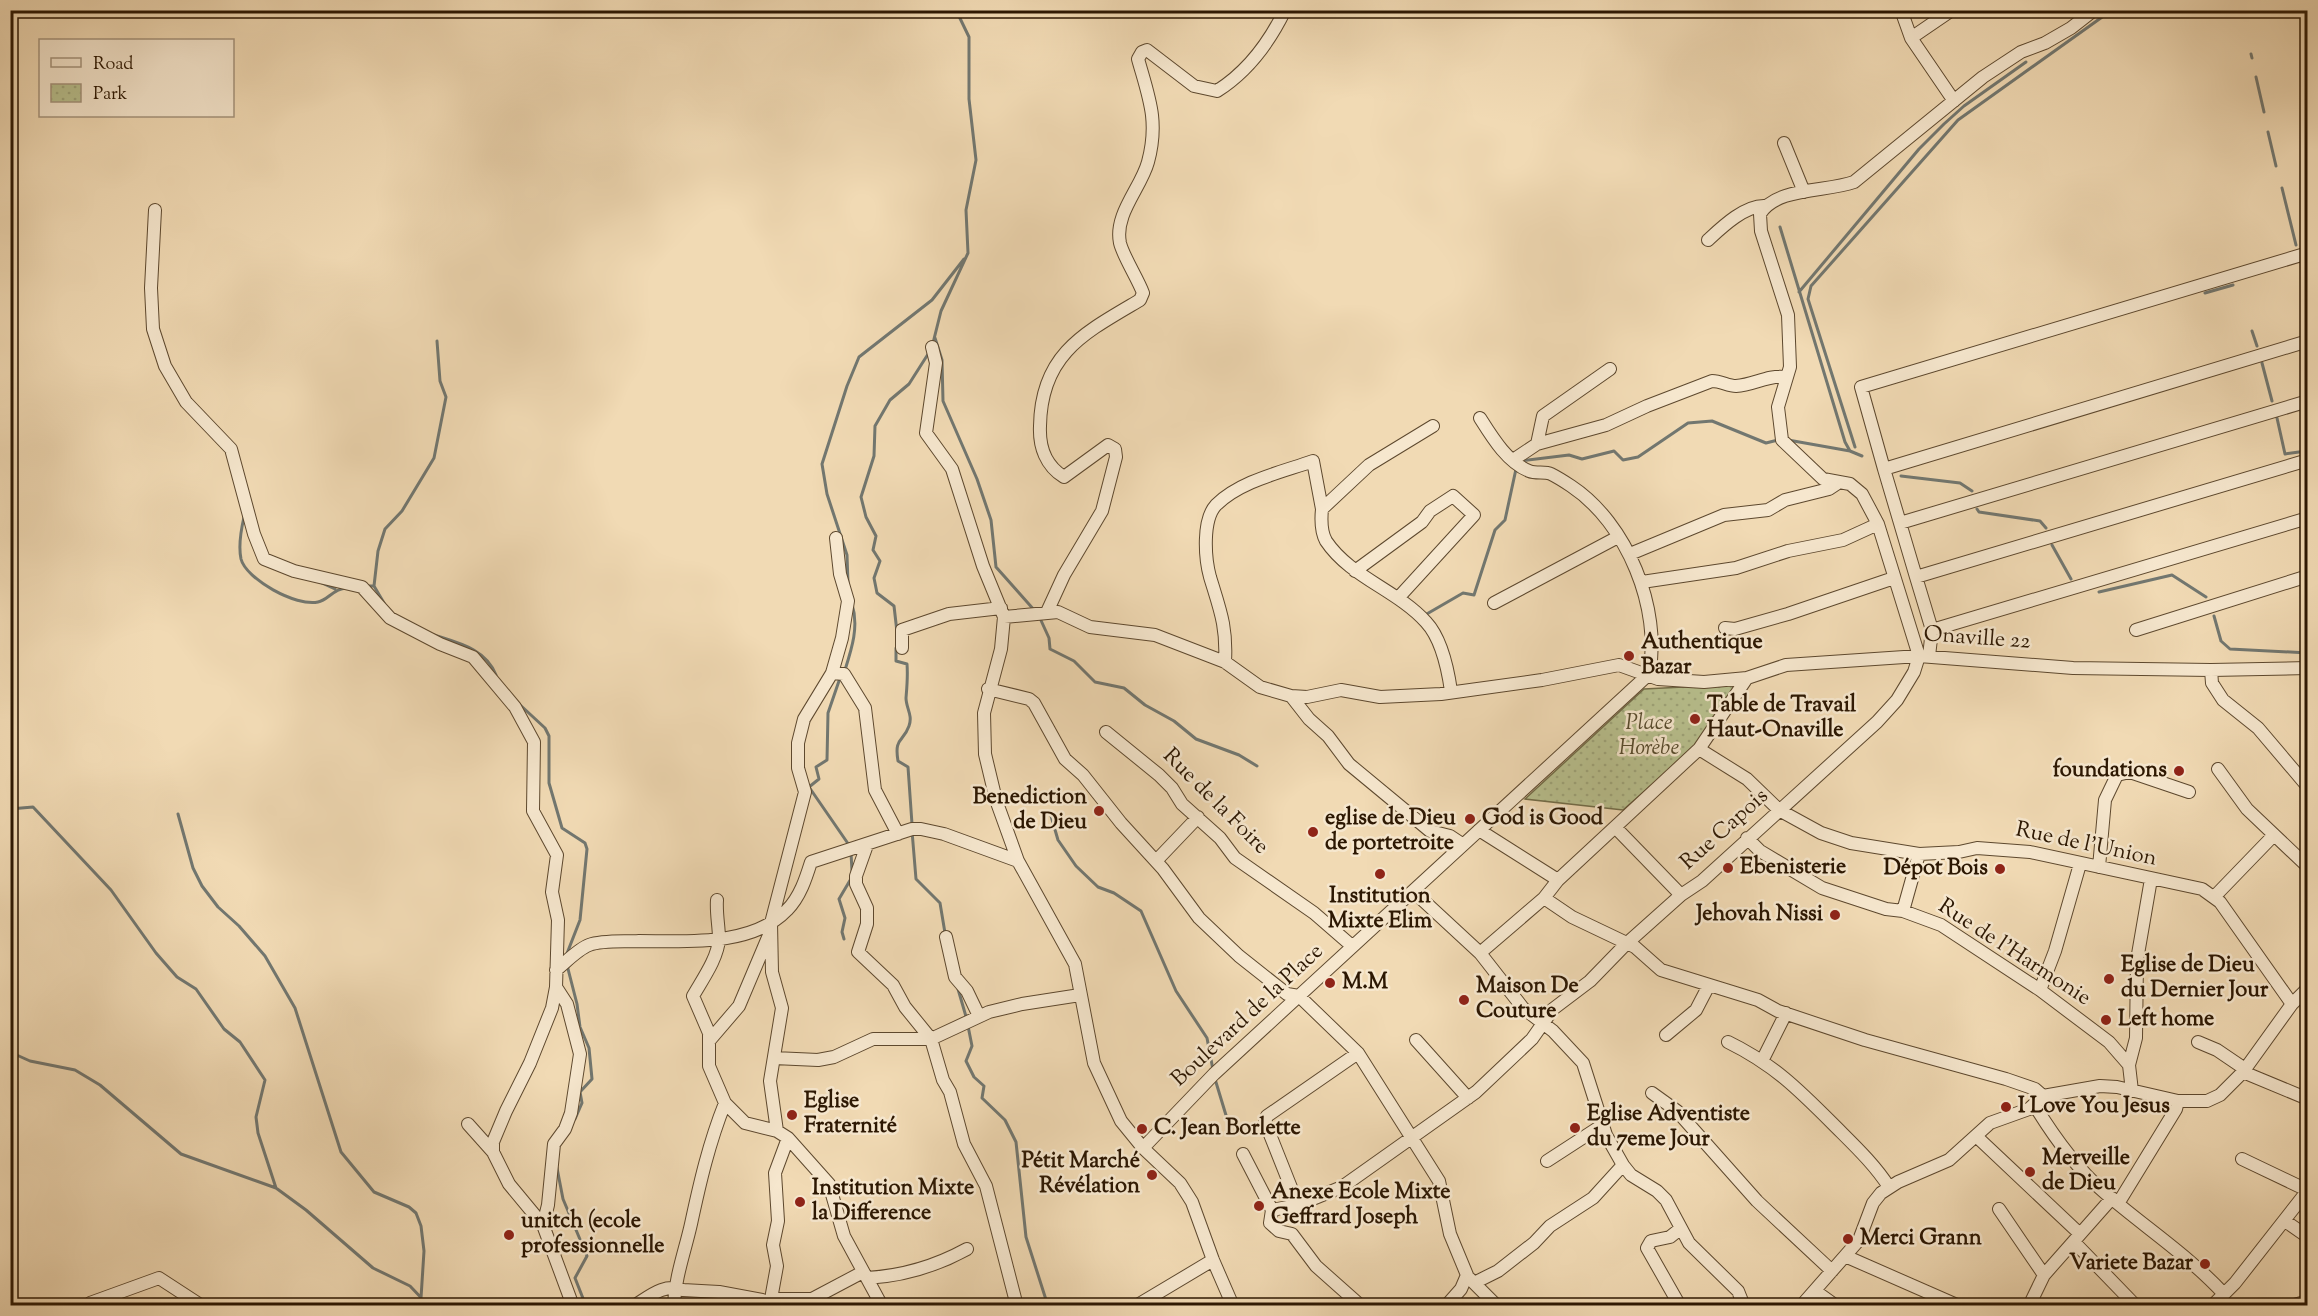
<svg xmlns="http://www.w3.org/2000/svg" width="2318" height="1316" font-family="'Sorts Mill Goudy',serif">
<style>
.park{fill:url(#park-dots);stroke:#726c48;stroke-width:1.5}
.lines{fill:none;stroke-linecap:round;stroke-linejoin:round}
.stream{stroke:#727770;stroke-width:3}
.minor-casing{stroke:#5d482e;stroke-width:14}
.minor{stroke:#f6e7ce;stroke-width:12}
.poi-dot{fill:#8f2418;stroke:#f6e7ce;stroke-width:2}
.labels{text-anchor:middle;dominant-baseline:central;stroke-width:5;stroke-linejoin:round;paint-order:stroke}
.street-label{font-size:22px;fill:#2c1702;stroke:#f6e7ce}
.poi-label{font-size:22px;font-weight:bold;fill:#2c1702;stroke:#f6e7ce;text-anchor:start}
.park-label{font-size:22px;font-style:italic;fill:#564a2c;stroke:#f6e7ce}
</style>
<defs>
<pattern id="park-dots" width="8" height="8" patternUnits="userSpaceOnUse" patternTransform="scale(1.5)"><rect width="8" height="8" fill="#b8c08e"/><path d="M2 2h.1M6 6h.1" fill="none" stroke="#9ea479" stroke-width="1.8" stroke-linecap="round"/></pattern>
</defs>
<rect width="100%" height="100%" fill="#f1dab4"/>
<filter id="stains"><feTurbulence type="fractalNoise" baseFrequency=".00333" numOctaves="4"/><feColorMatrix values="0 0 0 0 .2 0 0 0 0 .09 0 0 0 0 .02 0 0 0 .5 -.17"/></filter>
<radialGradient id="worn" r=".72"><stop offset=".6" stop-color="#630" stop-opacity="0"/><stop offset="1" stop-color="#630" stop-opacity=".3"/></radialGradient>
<!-- park -->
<path class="park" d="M1742 684 1703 740 1623 810 1525 799 1644 689Z"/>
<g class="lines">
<!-- stream -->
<path class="stream" d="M2251 54 2252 58
M2256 77 2264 112
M2268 132 2276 166
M2282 188 2296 245
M1780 227 1845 442 1850 451
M1799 292 1919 149 1944 124 1964 106 2026 62
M2205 293 2233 285
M2252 331 2257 346
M935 338 942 360 943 401 977 479 991 520 996 567 1035 611
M933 343 941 311 968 253 966 210 976 160 969 99V37L956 10
M2262 363 2272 401
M2277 418 2285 454 2299 452
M1788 440 1850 451 1862 456
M1855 447 1808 299 1811 286 1958 120 2112 10
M1519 461 1569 455 1582 459 1614 451 1623 460 1638 457 1688 423 1712 421 1766 443 1778 440
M1901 476 1960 483 1972 491
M1977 509 1979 512 2040 521 2046 528
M244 517C241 530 238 545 241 559 246 579 296 607 318 602 328 600 333 589 346 588
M2052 545 2071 579
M322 583 335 589
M848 583 847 555 827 494 822 464 847 386 859 357 932 300 964 259
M367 586H374L384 603
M374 586 378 551 385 529 402 511 434 458 446 397 440 381 437 341
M2099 592 2172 575 2206 597
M1425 615 1463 593 1474 595 1495 530 1505 520 1516 469
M1039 616 1049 638 1050 649 1074 661 1095 682 1124 688 1145 705 1174 721 1196 739 1239 755 1257 766
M2214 616 2221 641 2230 649 2308 653
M897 632 894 606 877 593 874 578 880 561 873 550 876 536 866 517 861 497 874 456 875 426 890 400 909 384 930 351
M434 635C459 643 486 649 496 675
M896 648V661L907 664C908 676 907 686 906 698 906 708 913 715 909 726 903 743 894 737 898 761L908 767 912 824
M845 670C852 648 859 626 852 604
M840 678 828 713 827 760 816 767 819 779 809 787 849 845
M518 703 545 728 549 736V783L562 828 585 843 587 849 580 920 566 956
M10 809 33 807 111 890 156 953 177 977 196 989 224 1029 240 1042 265 1080 256 1117 258 1133 276 1188
M178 814 193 868 202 886 218 907 239 926 265 956 295 1008 341 1152 374 1192 409 1207 416 1213 421 1226 424 1251 421 1298
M1051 816 1058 840 1076 866 1098 887 1114 893 1141 911 1176 991 1207 1038 1213 1070
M912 831 916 879 940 903 945 933
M851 853 852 871
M844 939 842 932 845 918 839 899 852 877
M567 965 577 1004 580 1027 589 1048 592 1079 580 1092 582 1103 575 1119
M958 989 967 1020
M968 1026 972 1046 966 1061 974 1077 984 1086 982 1098 1005 1120 1016 1142 1026 1237 1048 1306
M10 1052 30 1061 75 1070 100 1085 181 1154 276 1188 306 1210 373 1268 410 1286 429 1306
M1215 1079 1232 1135
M557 1168 563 1199 587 1256 575 1278 586 1306"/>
<!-- minor casing -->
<g class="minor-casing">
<path id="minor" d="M1901 10 1911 38 1954 101
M1911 38 1952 10
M1784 143 1804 192
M155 210 151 288 153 329 165 366 186 402 231 449 254 534 264 559 294 571 362 587 390 618 440 644 473 657 515 707 534 742 533 811 557 855 552 892 558 920 556 987 552 1008 530 1063 506 1111 493 1142V1152L509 1184 543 1225 573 1306
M1708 240C1722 227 1745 205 1765 206
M2308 341 1884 469 1916 577 2308 460
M932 347 936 363 926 433 952 469 983 566 1004 617 1001 649 984 713 985 754 996 800 1018 861 1075 964 1094 1063 1121 1121 1143 1148 1180 1183 1192 1202 1213 1260 1233 1306
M1480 418C1492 437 1507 462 1529 471 1536 474 1545 471 1551 474 1557 477 1565 482 1571 486 1627 523 1662 609 1649 674
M1433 426 1369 465 1322 509C1321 519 1321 532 1326 541 1350 577 1397 590 1426 622 1441 638 1448 670 1451 691
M1537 444 1543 416 1610 369
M1513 460 1537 444 1606 425 1647 406 1712 381C1721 381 1728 386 1736 386 1754 385 1767 375 1785 377
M1884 469 1861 387 2308 253
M1900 523 2308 401
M1630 554 1724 515 1768 510 1785 500 1829 489 1838 483
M1355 571 1422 522 1430 511 1453 496 1474 515 1399 597
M1916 577 1932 630 2308 518
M1642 582 1736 568 1788 551 1843 540 1878 524
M1494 603 1618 537
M1047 612 1064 575 1102 511 1116 457 1115 449 1108 445 1064 477C1046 466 1039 447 1040 426 1041 354 1084 333 1140 300L1143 293C1138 279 1123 256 1120 243 1114 214 1141 188 1148 162 1159 121 1149 98 1138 59L1142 52 1147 50 1194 86 1217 91C1247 72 1269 43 1285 10
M1004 617 1058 612 1090 627 1155 635 1225 662 1260 687 1291 696 1307 697 1341 690 1380 697 1441 694 1542 680 1619 665 1658 679 1704 682 1747 678 1786 665 1919 656 2073 668 2211 670 2308 668
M1725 628 1735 629 1788 614 1894 578
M2136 630 2308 576
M902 648V630L949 614 1001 608
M1929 656 1932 630
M1225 662C1227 626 1220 610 1210 577 1205 559 1202 520 1216 505 1240 481 1282 472 1313 461L1322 509
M2211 670 2212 683 2223 700 2258 728 2308 787
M832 673 844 674 865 708 875 790 898 834
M988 689 1029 699 1034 703 1065 759 1083 775 1121 823 1163 869 1199 918 1239 956 1287 994 1299 996 1358 1053 1439 1181 1450 1234 1467 1275 1461 1289 1446 1306
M1291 696 1309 719 1328 736 1349 764 1430 831 1450 836 1462 844
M1106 732 1159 775 1172 788 1182 804 1220 838 1235 858 1314 913 1352 946
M1699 749 1747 779 1779 810 1821 833 1851 843 1919 854 1959 852 1977 848 2030 852 2202 889 2220 902 2292 1004
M2218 769 2247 809 2308 867
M1615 827 1681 895
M1479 830 1558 880
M1747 838 1760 851 1822 888 1886 909 1903 911 1941 925 2040 990 2109 1042 2129 1065 2132 1091
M867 845 856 876V884L867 908V924L858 952 893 985 905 1007 931 1039 943 1080 950 1092 964 1144 986 1186 1017 1306
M1156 861 1198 817
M2099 867 2105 800 2117 775 2130 772 2189 792
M1413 891 1480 953 1523 1008 1553 1031 1583 1063 1606 1135 1623 1165 1631 1175 1657 1191 1666 1200 1689 1243 1738 1291 1744 1306
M2215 896 2273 836
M1544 898 1572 917 1635 947 1661 970 1758 1000 1778 1011 1865 1040 2006 1079 2035 1089 2043 1096
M717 900C716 914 719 926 719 939 718 958 702 980 693 996L709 1033V1066L725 1103 745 1123 777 1131 788 1138 829 1184 844 1236 882 1306
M1903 911 1919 854
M946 937 955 977 967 991 979 1016
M1480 953 1544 898 1558 880 1699 749 1747 678
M556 970C565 963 578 949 589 945 603 940 624 942 639 941 684 941 752 947 787 910 800 897 806 878 811 862L912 829H921L944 834 1018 861
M2040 990 2055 951 2080 864
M1666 1035 1696 1010 1709 985
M1416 1040 1468 1098
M709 1041 739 1006 769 935
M1728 1042C1775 1065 1800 1091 1837 1128 1855 1146 1875 1165 1889 1187
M2198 1042 2217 1050 2245 1069
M774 1058 818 1060 834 1057 873 1039H931L989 1012 1022 1004 1080 995
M1763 1059 1786 1013
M2129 1065 2136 1038 2137 960 2151 879
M2243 1072 2308 1099
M1652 1093 1677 1111 1757 1201 1832 1271
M2035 1106C2054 1137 2076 1168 2104 1192 2143 1226 2188 1255 2224 1294
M468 1124 493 1152
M777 1131 770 1081 782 1008 772 972 771 923 805 792 798 768V743L804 719 832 673 842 638 848 601 840 574 836 538
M1976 1136 2080 1234
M1143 1148 1214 1074 1649 674
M1243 1154 1272 1210 1270 1223 1279 1231 1292 1234 1316 1266 1361 1306
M2242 1159 2307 1190
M1547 1161 1604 1124
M2119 1202 2176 1109 2178 1101
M1298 1205 1265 1122 1267 1116 1358 1053
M1999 1209 2044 1275
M1272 1210 1298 1205 1342 1187 1476 1092 1532 1039 1553 1009 1590 981 1625 945 1681 895 1702 881 1877 722 1897 700 1914 672 1919 656 1878 524 1862 494 1850 484 1823 479 1782 440 1778 407 1790 367 1788 315 1761 231 1760 214C1776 187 1827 192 1854 182L1983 77 2021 52 2045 43 2071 28 2094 10
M2285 1221 2308 1237
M543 1225 548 1205 554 1144 565 1129 571 1113 580 1054 567 1004 556 987
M1680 1229 1670 1237 1651 1241 1647 1248 1680 1306
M2074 1242 2136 1306
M1845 1256 1959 1306
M867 1278C903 1276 936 1266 967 1249
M1469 1278 1497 1306
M1474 1283 1498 1271 1534 1243 1550 1226 1593 1198 1623 1165
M1815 1291 1836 1306
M771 1299 777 1266 773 1245 778 1221 775 1173 788 1138
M90 1303 159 1278 202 1306
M765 1303 771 1299H812L863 1272
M634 1306C650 1296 664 1283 683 1290L719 1292 762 1300 763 1304
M674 1306C675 1277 685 1251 691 1224 700 1182 709 1143 725 1103
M1136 1306 1213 1260
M1801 1306 1859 1240 1873 1203 1881 1193 1898 1182 1949 1160 1990 1123 2029 1109 2043 1096 2100 1086 2117 1087 2178 1101H2207L2220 1095 2243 1072 2292 1004 2308 988
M2029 1306 2044 1275 2112 1198
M2212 1306 2235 1283 2308 1190
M2291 1306 2308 1301"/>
</g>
<!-- minor -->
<use href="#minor" class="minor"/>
</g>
<!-- markers -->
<g class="poi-dot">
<circle cx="1629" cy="656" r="6"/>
<circle cx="1695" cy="719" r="6"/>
<circle cx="2179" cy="771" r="6"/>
<circle cx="1099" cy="811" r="6"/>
<circle cx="1470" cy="819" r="6"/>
<circle cx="1313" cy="832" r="6"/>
<circle cx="1728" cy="868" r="6"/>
<circle cx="2000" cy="869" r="6"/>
<circle cx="1380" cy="874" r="6"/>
<circle cx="1835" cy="915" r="6"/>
<circle cx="2109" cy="979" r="6"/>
<circle cx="1330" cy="983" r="6"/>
<circle cx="1464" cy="1000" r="6"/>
<circle cx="2106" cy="1020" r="6"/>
<circle cx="2006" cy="1107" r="6"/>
<circle cx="792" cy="1115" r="6"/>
<circle cx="1575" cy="1128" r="6"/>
<circle cx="1142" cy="1129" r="6"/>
<circle cx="2030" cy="1172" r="6"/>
<circle cx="1152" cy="1175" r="6"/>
<circle cx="800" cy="1202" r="6"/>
<circle cx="1259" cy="1206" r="6"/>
<circle cx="509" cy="1235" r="6"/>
<circle cx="1848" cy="1239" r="6"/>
<circle cx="2205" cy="1264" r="6"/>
</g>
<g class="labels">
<!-- street labels -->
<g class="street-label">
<text transform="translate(1977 639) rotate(4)">Onaville 22</text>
<text transform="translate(1215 802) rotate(45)">Rue de la Foire</text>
<text transform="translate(1725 830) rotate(-42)">Rue Capois</text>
<text transform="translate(2086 845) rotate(12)">Rue de l'Union</text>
<text transform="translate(2014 953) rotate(33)">Rue de l'Harmonie</text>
<text transform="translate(1248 1016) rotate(-43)">Boulevard de la Place</text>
</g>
<!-- poi labels -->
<g class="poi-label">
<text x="1641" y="643">Authentique<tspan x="1641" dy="25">Bazar</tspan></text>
<text x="1707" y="706">Table de Travail<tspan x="1707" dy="25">Haut-Onaville</tspan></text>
<text x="2167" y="771" text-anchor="end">foundations</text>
<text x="1087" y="798" text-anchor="end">Benediction<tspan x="1087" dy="25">de Dieu</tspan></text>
<text x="1325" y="819">eglise de Dieu<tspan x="1325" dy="25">de portetroite</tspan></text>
<text x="1482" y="819">God is Good</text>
<text x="1740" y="868">Ebenisterie</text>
<text x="1988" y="869" text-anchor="end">Dépot Bois</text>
<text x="1380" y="897" text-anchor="middle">Institution<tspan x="1380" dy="25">Mixte Elim</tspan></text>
<text x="1823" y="915" text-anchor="end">Jehovah Nissi</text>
<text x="2121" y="966">Eglise de Dieu<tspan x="2121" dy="25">du Dernier Jour</tspan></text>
<text x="1342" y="983">M.M</text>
<text x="1476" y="987">Maison De<tspan x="1476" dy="25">Couture</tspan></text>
<text x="2118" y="1020">Left home</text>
<text x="804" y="1102">Eglise<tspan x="804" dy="25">Fraternité</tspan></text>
<text x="2018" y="1107">I Love You Jesus</text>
<text x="1587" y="1115">Eglise Adventiste<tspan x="1587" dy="25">du 7eme Jour</tspan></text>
<text x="1154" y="1129">C. Jean Borlette</text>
<text x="2042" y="1159">Merveille<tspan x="2042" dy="25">de Dieu</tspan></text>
<text x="1140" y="1162" text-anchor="end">Pétit Marché<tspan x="1140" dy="25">Révélation</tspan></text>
<text x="812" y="1189">Institution Mixte<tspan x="812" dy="25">la Difference</tspan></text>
<text x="1271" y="1193">Anexe Ecole Mixte<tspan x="1271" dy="25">Geffrard Joseph</tspan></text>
<text x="521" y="1222">unitch (ecole<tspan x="521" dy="25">professionnelle</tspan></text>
<text x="1860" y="1239">Merci Grann</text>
<text x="2193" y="1264" text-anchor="end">Variete Bazar</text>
</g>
<!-- park labels -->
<g class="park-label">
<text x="1649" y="724">Place<tspan x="1649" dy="25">Horèbe</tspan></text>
</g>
</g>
<!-- margin -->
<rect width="2318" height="1316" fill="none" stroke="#f1dab4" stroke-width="36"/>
<rect x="12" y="12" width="2294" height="1292" fill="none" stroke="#2c1702" stroke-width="3"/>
<rect x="18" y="18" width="2282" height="1280" fill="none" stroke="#2c1702" stroke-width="1.5"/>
<!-- legend -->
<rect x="39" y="39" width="195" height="78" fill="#f6e7ce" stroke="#a5947c" stroke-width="1.5"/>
<rect x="51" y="58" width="30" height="9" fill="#f6e7ce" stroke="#a5947c" stroke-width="1.5"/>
<text x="93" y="69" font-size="18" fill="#2c1702">Road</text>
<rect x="51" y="84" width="30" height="18" fill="url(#park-dots)" stroke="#a5947c" stroke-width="1.5"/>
<text x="93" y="99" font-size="18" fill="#2c1702">Park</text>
<rect width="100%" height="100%" filter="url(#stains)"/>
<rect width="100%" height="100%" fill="url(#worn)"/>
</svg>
